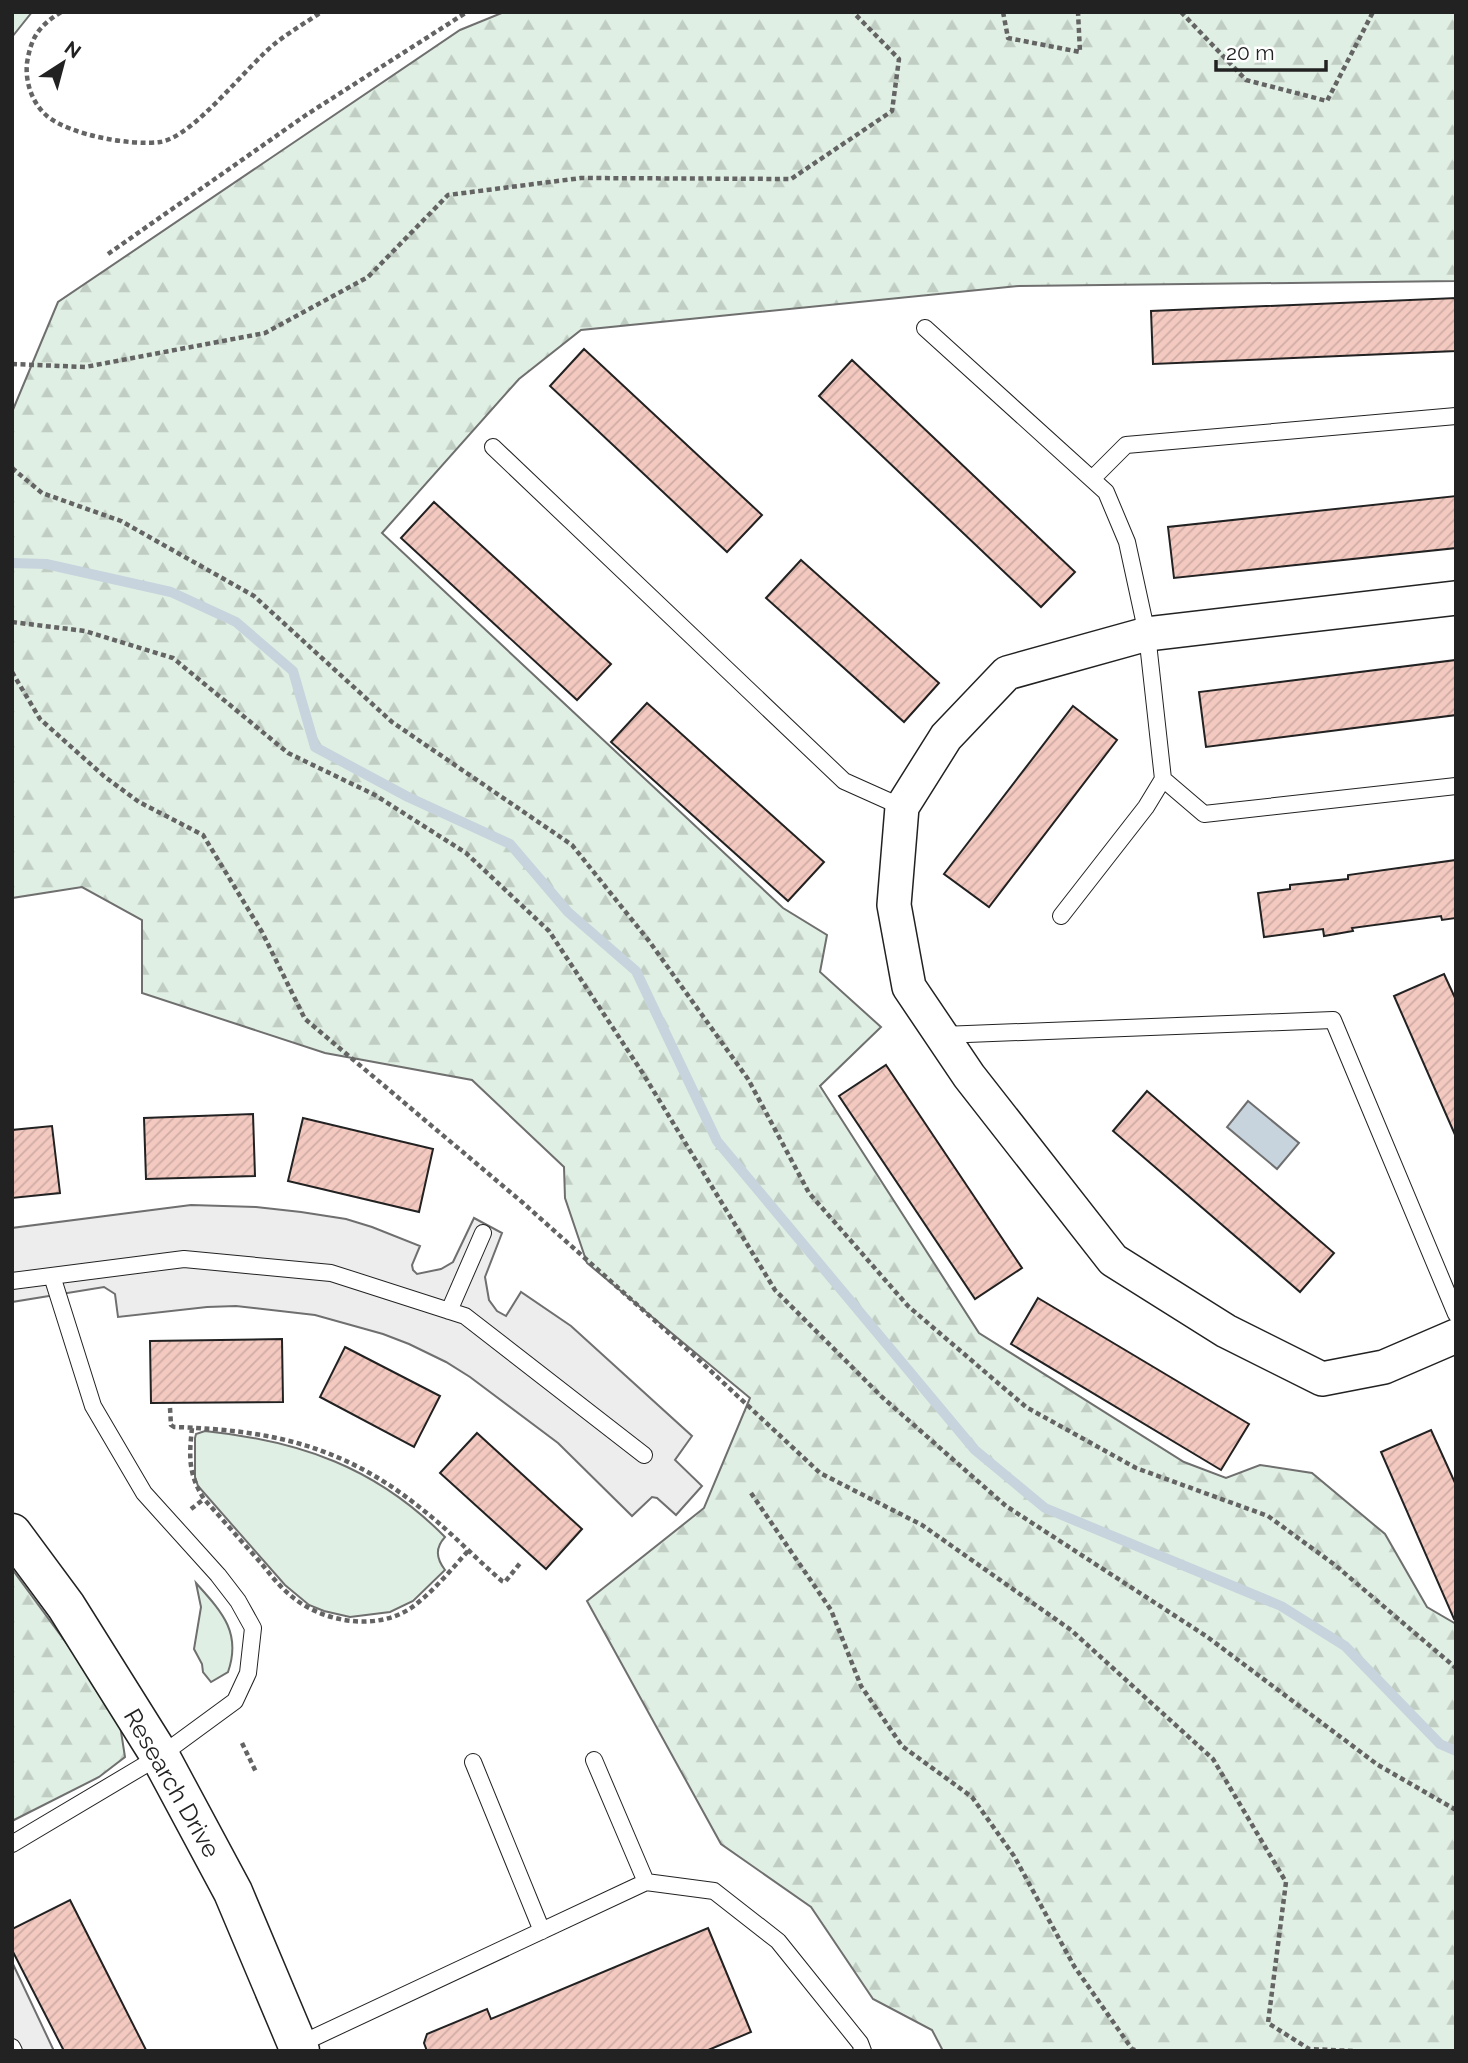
<svg xmlns="http://www.w3.org/2000/svg" width="1468" height="2063" font-family="Raleway,sans-serif">
<style>
.grass{fill:#e0efe3;stroke:#6f6f6f;stroke-width:2}
.forest{fill:url(#forest-firs);stroke:#6f6f6f;stroke-width:2}
.parking{fill:#ededed;stroke:#6f6f6f;stroke-width:2}
.water{fill:#c7d3dd;stroke:#6f6f6f;stroke-width:2}
.lines{fill:none;stroke-linecap:round;stroke-linejoin:round}
.stream{stroke:#c7d3dd;stroke-width:10}
.building{fill:url(#building-hatch);stroke:#222;stroke-width:2}
.lane-casing{stroke:#222;stroke-width:18}
.street-casing{stroke:#222;stroke-width:36}
.secondary-casing{stroke:#222;stroke-width:41}
.path{stroke:#646464;stroke-width:4.5;stroke-dasharray:5 3.5;stroke-linecap:butt}
.lane{stroke:#fff;stroke-width:16}
.street{stroke:#fff;stroke-width:33}
.secondary{stroke:#fff;stroke-width:38}
.labels{text-anchor:middle;dominant-baseline:central;stroke-width:5;stroke-linejoin:round;paint-order:stroke}
.street-label{font-size:24px;fill:#222;stroke:#fff}
</style>
<defs>
<pattern id="forest-firs" width="22" height="20" patternUnits="userSpaceOnUse" patternTransform="scale(1.75)"><rect width="22" height="20" fill="#e0efe3"/><path d="M5 1l3.5 6h-7zM16 11l3.5 6h-7z" fill="#c0cdc2"/></pattern>
<pattern id="building-hatch" width="6" height="6" patternUnits="userSpaceOnUse" patternTransform="scale(1.75)"><rect width="6" height="6" fill="#f3c9c0"/><path d="M-1 1l2-2M0 6l6-6M5 7l2-2" fill="none" stroke="#d0aca5"/></pattern>
</defs>
<rect width="100%" height="100%" fill="#fff"/>
<!-- grass -->
<path class="grass" d="M205 1431C300 1441 376 1467 445 1537 435 1548 436 1558 445 1570L413 1601 390 1612 350 1617 324 1611 309 1605 285 1585 198 1486 195 1477V1438L196 1434Z
M196 1583C221 1611 242 1632 228 1672L211 1682 203 1672 202 1664 194 1649 201 1607Z"/>
<!-- forest -->
<path class="forest" d="M12 12H32L12 37Z
M504 12H1456V281L1019 286 581 330 519 379 382 533 783 908 827 935 820 972 881 1027 820 1086 979 1333 1184 1462 1226 1478 1260 1465 1312 1473 1385 1534 1427 1607 1456 1624V2051H943L932 2030 873 1999 811 1907 721 1844 587 1601 704 1508 750 1398 587 1263 565 1198 564 1167 472 1080 325 1053 142 993V920L82 887 12 898V412L58 302 460 30Z
M12 1569 78 1659 120 1725 125 1757 99 1777 12 1821Z"/>
<!-- parking -->
<path class="parking" d="M191 1205 256 1207 301 1212 346 1219 372 1227 420 1246 412 1265 413 1270 417 1274 441 1269 453 1262 474 1218 502 1233 485 1277 489 1300 497 1311 506 1316 521 1292 571 1326 692 1436 675 1460 702 1486 676 1515 657 1498 652 1497 632 1516 558 1443 470 1377 446 1362 409 1344 383 1334 315 1315 236 1306 207 1307 118 1317 115 1294 104 1287 12 1302V1228Z
M12 1962 54 2051H12Z"/>
<!-- water -->
<path class="water" d="M1248 1101 1299 1143 1277 1169 1227 1127Z"/>
<g class="lines">
<!-- stream -->
<path class="stream" d="M12 563 46 564 171 592 236 622 293 671 315 747 408 797 510 844 568 912 636 971 717 1141 975 1450 1045 1508 1281 1606 1345 1646 1440 1744 1456 1751"/>
</g>
<!-- building -->
<path class="building" d="M1456 298V351L1153 364 1151 311Z
M584 349 762 515 727 552 550 386Z
M852 360 1075 572 1041 607 819 396Z
M1456 496V548L1174 578 1168 527Z
M434 502 611 664 577 700 401 538Z
M801 560 939 683 904 722 766 598Z
M1456 660V715L1206 747 1199 692Z
M647 703 824 862 788 901 611 742Z
M1073 706 1117 740 989 907 944 874Z
M1456 860V918L1442 920 1441 916 1352 928 1353 931 1324 936 1323 929 1264 937 1258 893 1290 889V885L1348 879V875Z
M1444 974 1456 1000V1137L1394 996Z
M886 1065 1022 1268 975 1299 839 1096Z
M1147 1091 1334 1253 1300 1292 1113 1131Z
M253 1114 255 1176 146 1179 144 1118Z
M303 1118 433 1149 419 1212 288 1181Z
M52 1126 60 1193 12 1198V1130Z
M1038 1298 1249 1424 1221 1470 1011 1344Z
M282 1339 283 1402 151 1403 150 1341Z
M345 1347 440 1396 414 1447 320 1397Z
M1431 1430 1456 1485V1618L1454 1619 1381 1452Z
M477 1433 582 1529 546 1569 440 1473Z
M70 1900 146 2050V2051H64L12 1950V1929Z
M708 1928 751 2032 706 2051H427L424 2043 427 2034 487 2009 491 2019Z"/>
<g class="lines">
<!-- lane casing -->
<g class="lane-casing">
<path id="lane" d="M925 328 1106 492 1127 542 1147 634 1163 779 1146 807 1061 916
M493 447 844 781 902 807
M1092 479 1126 445 1456 416
M1163 779 1204 814 1456 786
M942 1035 1333 1020 1456 1314
M12 1281 184 1259 331 1273 465 1316 644 1455
M449 1311 483 1233
M594 1760 646 1882
M473 1762 542 1931
M12 1844 160 1756 235 1701 248 1673 253 1628 238 1601 218 1575 144 1493 93 1406 52 1276
M298 2045 646 1882 714 1891 778 1941 860 2043 863 2051
M12 2047 14 2051"/>
</g>
<!-- street casing -->
<g class="street-casing">
<path id="street" d="M1456 598 1147 634 1007 673 946 737 902 807 894 905 909 987 969 1076 1113 1260 1226 1331 1322 1379 1384 1367 1456 1336"/>
</g>
<!-- secondary casing -->
<g class="secondary-casing">
<path id="secondary" d="M12 1533 66 1606 160 1756 233 1892 300 2051"/>
</g>
<!-- path -->
<path class="path" d="M61 12C39 26 31 37 27 63 25 82 32 103 47 116 70 135 131 146 160 142 194 137 248 64 277 42 291 31 307 22 321 12
M1003 12 1008 38 1080 52 1078 12
M1181 12 1246 80 1327 101 1373 12
M108 254 306 115 467 12
M12 364 85 367 265 333 368 277 448 195 581 178 791 179 892 111 899 59 853 12
M12 468 42 493 121 521 254 596 392 722 572 845 649 941 748 1079 809 1193 908 1306 1026 1407 1136 1468 1268 1516 1335 1565 1456 1668
M12 622 85 631 173 658 288 753 375 795 466 853 549 931 642 1072 775 1290 882 1397 1006 1506 1206 1636 1378 1765 1456 1810
M12 672 40 719 105 777 139 802 203 835 262 932 305 1019 522 1202 699 1360 820 1473 922 1525 1071 1630 1213 1759 1286 1882 1268 2023 1309 2049 1353 2051
M170 1408 171 1425 174 1427C270 1430 341 1445 418 1506 448 1529 474 1557 502 1581L505 1582 521 1562
M192 1428C189 1456 188 1474 204 1499 223 1520 242 1542 261 1563 270 1574 279 1586 290 1595 321 1622 375 1632 411 1608 433 1592 450 1571 468 1551
M751 1493 831 1610 861 1686 902 1746 972 1797 1014 1856 1074 1966 1132 2049 1138 2051
M191 1509 204 1499
M242 1743 256 1772"/>
<!-- lane -->
<use href="#lane" class="lane"/>
<!-- street -->
<use href="#street" class="street"/>
<!-- secondary -->
<use href="#secondary" class="secondary"/>
</g>
<g class="labels">
<!-- street labels -->
<g class="street-label">
<text transform="translate(172 1783) rotate(60)">Research Drive</text>
</g>
</g>
<!-- border -->
<rect width="1468" height="2063" fill="none" stroke="#222222" stroke-width="28"/>
<!-- north arrow -->
<g transform="translate(63 63) rotate(36)" stroke="#ffffff" stroke-width="5" paint-order="stroke">
<path d="M0-5L12 26L0 18L-12 26Z" fill="#222222"/>
<text y="-10" font-size="19" font-weight="bold" text-anchor="middle" fill="#222222">N</text>
</g>
<!-- scale -->
<path d="M1216 60v10h110v-10" fill="none" stroke="#222222" stroke-width="3.5"/>
<text x="1226" y="60" font-size="21" fill="#222222" stroke="#ffffff" stroke-width="5" paint-order="stroke">20 m</text>
</svg>
